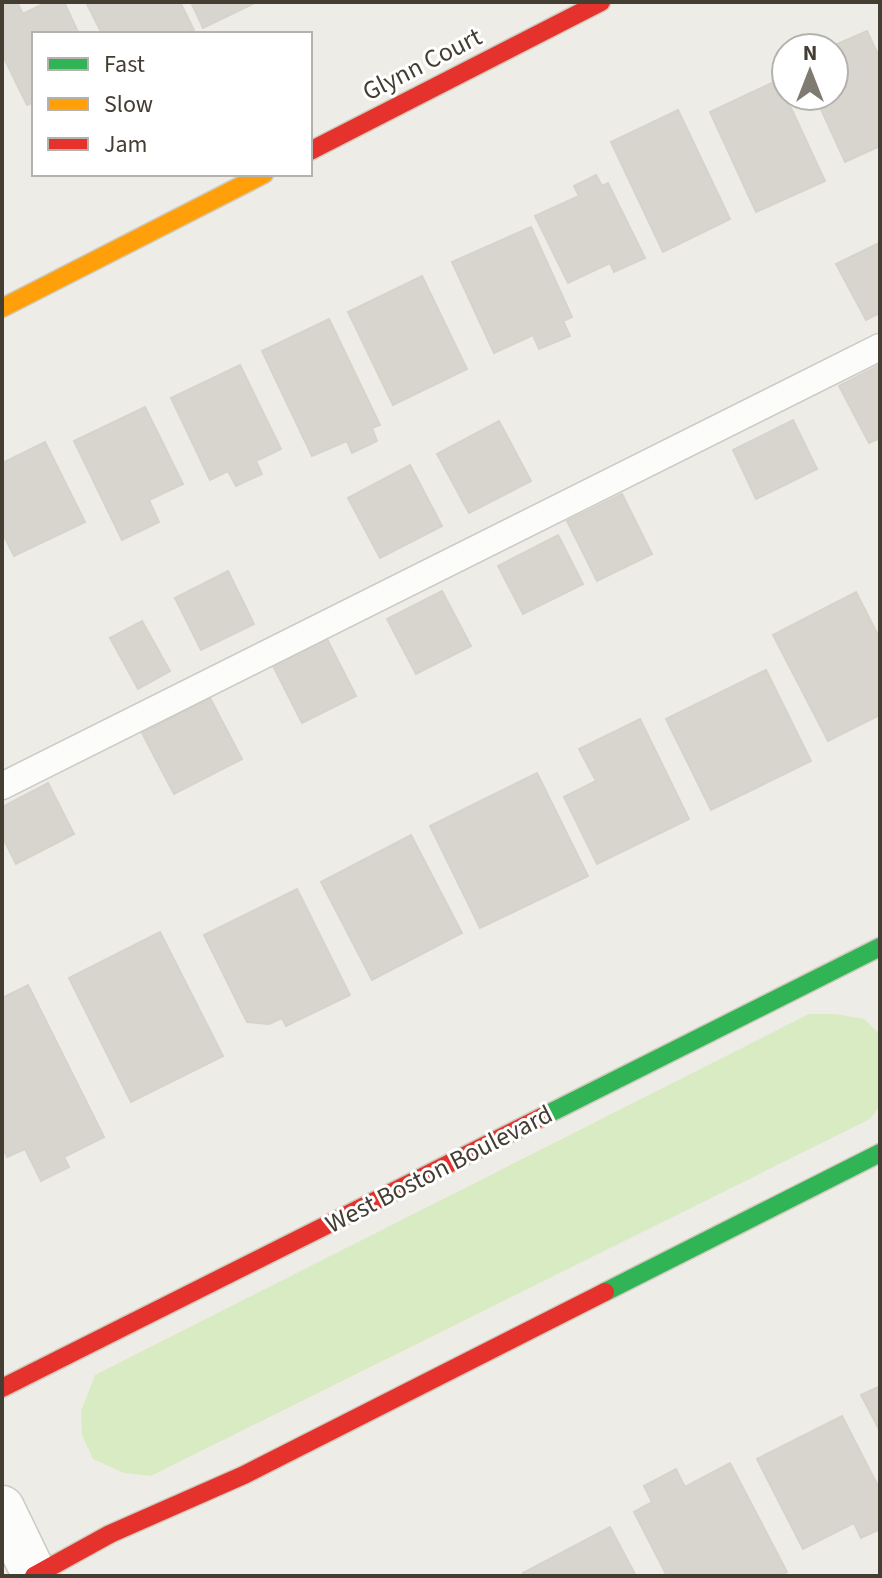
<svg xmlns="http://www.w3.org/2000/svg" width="882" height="1578" font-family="'Source Sans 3',sans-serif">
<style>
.green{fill:#d9ebc3}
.building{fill:#d8d5ce;stroke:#d6d3cb;stroke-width:2}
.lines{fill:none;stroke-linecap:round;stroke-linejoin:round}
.lane-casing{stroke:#cccac3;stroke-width:29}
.street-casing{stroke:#cccac3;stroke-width:47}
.fast-casing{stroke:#cecabc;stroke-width:21}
.slow-casing{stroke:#cecabc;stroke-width:21}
.jam-casing{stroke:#cecabc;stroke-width:21}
.lane{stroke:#fcfcfb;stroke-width:26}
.street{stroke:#fcfcfb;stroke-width:44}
.fast{stroke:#30b455;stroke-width:18}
.slow{stroke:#ff9f0a;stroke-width:18}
.jam{stroke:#e5322d;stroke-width:18}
.labels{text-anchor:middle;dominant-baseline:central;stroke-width:6;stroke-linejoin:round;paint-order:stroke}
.street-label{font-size:26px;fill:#443e32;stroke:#fff}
</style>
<rect width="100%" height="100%" fill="#eeece6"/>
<!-- green -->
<path class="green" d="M809 1014H836L864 1019 880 1034V1106L870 1119 151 1476 124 1473 93 1459 82 1435 81 1411 95 1375Z"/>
<!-- building -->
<path class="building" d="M2 2H17L23 14 47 2H64L79 34H34V102L27 105 2 54Z
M86 2H180L194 30 185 34H102Z
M191 2H257L203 28Z
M867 31 880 59V146L845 162 815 96H834V48H828Z
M778 80 825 181 756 212 710 112Z
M678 110 730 219 663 252 611 142Z
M596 175 602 186 608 183 645 258 614 272 610 263 568 283 535 216 579 196 574 186Z
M531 227 572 317 563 321 570 336 539 349 533 335 494 353 452 262Z
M879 243 880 313 866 320 836 264Z
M422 276 467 369 393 405 348 312Z
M329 319 380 425 372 428 377 441 352 453 347 441 312 456 262 351Z
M240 365 281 449 256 461 262 474 236 486 228 471 210 480 171 398Z
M880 365V438L869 443 839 386Z
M145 407 183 484 149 500 159 522 122 540 74 441Z
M793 420 817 469 756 499 733 450Z
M499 421 531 481 469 513 437 454Z
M45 442 85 522 14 556 2 532V463Z
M410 465 442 526 380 558 348 498Z
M622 494 652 554 597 581 567 521Z
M558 535 583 584 523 614 498 566Z
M228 571 254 624 201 650 175 598Z
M442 591 471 646 416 674 387 619Z
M856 592 880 639V715L828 741 773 635Z
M142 621 170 671 138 689 110 638Z
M327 639 356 696 302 723 273 666Z
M766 670 811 761 711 810 666 719Z
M210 698 242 759 174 794 142 733Z
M640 719 689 819 597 864 564 797 596 781 579 749Z
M537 773 588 876 480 928 430 826Z
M48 783 74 834 16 864 2 836V807Z
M411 835 462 933 372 980 321 882Z
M297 889 350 995 286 1026 282 1018 269 1024 247 1022 204 935Z
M160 932 223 1056 131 1102 69 978Z
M28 985 104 1137 64 1157 69 1167 41 1181 25 1149 7 1157 2 1147V998Z
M880 1386V1431L861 1395Z
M842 1416 880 1490V1529L861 1538 854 1523 803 1549 757 1459Z
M730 1463 787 1572 779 1576H667L634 1512 652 1502 644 1486 676 1469 685 1487Z
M610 1527 636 1576H524L523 1573Z"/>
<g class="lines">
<!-- lane casing -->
<g class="lane-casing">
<path id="lane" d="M2 786 880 347"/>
</g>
<!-- street casing -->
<g class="street-casing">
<path id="street" d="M2 1508 35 1576"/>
</g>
<!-- fast casing -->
<g class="fast-casing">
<path id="fast" d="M542 1117 880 947
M605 1292 880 1153"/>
</g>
<!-- slow casing -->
<g class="slow-casing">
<path id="slow" d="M2 308 264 174"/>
</g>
<!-- jam casing -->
<g class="jam-casing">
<path id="jam" d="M310 151 601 2
M2 1388 542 1117
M34 1576 110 1534 244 1475 605 1292"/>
</g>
<!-- lane -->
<use href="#lane" class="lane"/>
<!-- street -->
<use href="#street" class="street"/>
<!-- fast -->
<use href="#fast" class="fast"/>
<!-- slow -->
<use href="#slow" class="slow"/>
<!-- jam -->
<use href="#jam" class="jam"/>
</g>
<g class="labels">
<!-- street labels -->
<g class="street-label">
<text transform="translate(422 64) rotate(-27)">Glynn Court</text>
<text transform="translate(439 1169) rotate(-27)">West Boston Boulevard</text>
</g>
</g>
<!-- border -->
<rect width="882" height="1578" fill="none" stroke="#443e32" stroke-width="8"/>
<!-- legend -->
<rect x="32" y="32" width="280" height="144" fill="#ffffff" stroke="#b4b2ad" stroke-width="2"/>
<rect x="48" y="58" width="40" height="12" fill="#30b455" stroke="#b4b2ad" stroke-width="2"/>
<text x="104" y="72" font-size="24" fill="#443e32">Fast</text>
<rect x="48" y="98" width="40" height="12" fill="#ff9f0a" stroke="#b4b2ad" stroke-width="2"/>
<text x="104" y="112" font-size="24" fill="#443e32">Slow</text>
<rect x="48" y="138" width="40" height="12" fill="#e5322d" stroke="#b4b2ad" stroke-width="2"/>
<text x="104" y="152" font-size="24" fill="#443e32">Jam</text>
<!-- north arrow -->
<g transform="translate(810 72)"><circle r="38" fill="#ffffff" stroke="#b4b2ad" stroke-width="2"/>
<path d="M0-6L14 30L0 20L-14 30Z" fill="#807b71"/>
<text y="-12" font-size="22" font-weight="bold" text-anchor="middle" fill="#443e32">N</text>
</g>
</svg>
